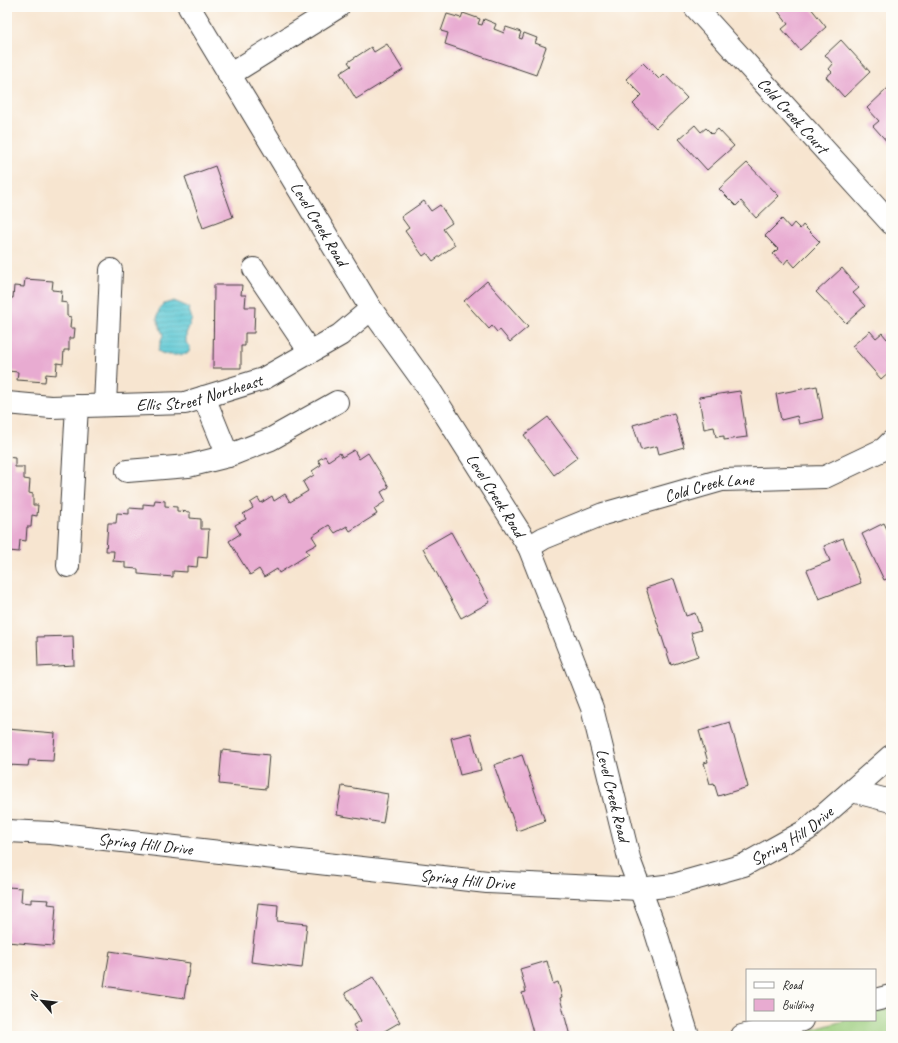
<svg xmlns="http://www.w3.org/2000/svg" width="898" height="1043" font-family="Caveat,sans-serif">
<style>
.grass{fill:#9acc7c;stroke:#5b744c}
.water{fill:url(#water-rules);stroke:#3c7278}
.building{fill:#e8abd1}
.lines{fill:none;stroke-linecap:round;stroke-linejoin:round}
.minor-casing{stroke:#3d3a37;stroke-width:24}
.minor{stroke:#fff;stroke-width:22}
.labels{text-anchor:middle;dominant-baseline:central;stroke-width:3;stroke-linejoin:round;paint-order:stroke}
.street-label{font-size:17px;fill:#1c1c1c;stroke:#fdfcf7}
</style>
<defs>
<pattern id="water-rules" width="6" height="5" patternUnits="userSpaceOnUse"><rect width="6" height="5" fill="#5cc8d4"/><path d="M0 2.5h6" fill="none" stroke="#4fabb5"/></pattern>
</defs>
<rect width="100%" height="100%" fill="#fdfcf7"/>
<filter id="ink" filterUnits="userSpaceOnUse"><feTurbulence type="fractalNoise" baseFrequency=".025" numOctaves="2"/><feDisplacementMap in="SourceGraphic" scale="8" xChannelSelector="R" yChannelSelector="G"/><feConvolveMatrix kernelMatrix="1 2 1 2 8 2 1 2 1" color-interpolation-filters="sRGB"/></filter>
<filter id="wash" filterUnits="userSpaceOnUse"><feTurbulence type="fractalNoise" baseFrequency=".012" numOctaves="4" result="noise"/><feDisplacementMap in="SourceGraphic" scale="16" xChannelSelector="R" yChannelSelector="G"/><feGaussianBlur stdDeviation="0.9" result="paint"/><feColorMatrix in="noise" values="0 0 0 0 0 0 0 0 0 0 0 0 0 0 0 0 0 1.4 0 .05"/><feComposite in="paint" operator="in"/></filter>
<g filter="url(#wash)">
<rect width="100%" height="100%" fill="#f7e5d0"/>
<!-- grass -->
<path class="grass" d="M891 1008V1036H789L847 1020H875V1012Z"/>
<!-- water -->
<path class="water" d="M174 301 188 307 192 319 186 334V343L190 346 189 352 187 354C179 355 166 357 158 351L163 335 157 319 159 310 164 304Z"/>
<g id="blocks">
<!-- building -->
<path class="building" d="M781 7H810L826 27 800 50 782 29 788 24 777 10Z
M463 13 480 19 478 24 482 25 484 19 496 24 494 29 504 33 506 27 521 32 519 38 522 39 524 33 537 38 535 43 546 47 536 75 445 44 448 33 441 31 447 14 461 18Z
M841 40 870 72 844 97 826 77 832 72 829 69 833 64 825 55Z
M387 44 403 70 356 99 340 73 351 66 348 62 371 47 374 52Z
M643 63 659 79 664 74 687 98 656 128 633 104 642 95 626 79Z
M888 88 891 92V143L889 144 873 126 879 121 867 108Z
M695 125 701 132 706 128 712 134 718 129 734 146 707 170 679 139Z
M747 163 779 196 756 218 741 201 736 206 719 189Z
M215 166 233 217 203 228 185 177Z
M424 201 431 211 440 205 452 223 443 229 455 245 433 261 427 253 423 256 405 231 409 228 401 217Z
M782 219 790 228 794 223 800 229 803 225 820 242 795 267 788 259 784 264 773 254 778 249 765 236Z
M842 268 859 288 853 293 865 306 846 323 816 292Z
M25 279 53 281 52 290 62 291 61 302 67 303V316L71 317 70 328H75L74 338H69V350H64L63 364 57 363 56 375 46 374 45 382 17 380 18 372 8 371 7 298H13L14 286 24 287Z
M487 281 528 327 510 342 500 330 497 332 492 326 489 329 464 301Z
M214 285H242L241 295H246L245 307H255L254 333H245V346H241V368H213Z
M870 331 876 338 882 333 887 339 891 336V370L881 379 852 346Z
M817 386 823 419 799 424 797 416 781 420 776 394Z
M740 391 747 437 724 440V436L716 437 714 427 704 429 699 397Z
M674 413 684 447 659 454 657 446 641 450 633 425Z
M548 417 578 457 554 475 524 435Z
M354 450 359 459 368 453 389 487 381 492 386 501 374 509 377 514 350 531 347 526 335 533 329 525 312 536 317 544 306 550 309 554 279 573 277 569 264 577 259 569 250 575 229 541 240 534 235 525 246 519 243 514 253 508 250 503 258 498 261 503 272 496 274 501 285 494 290 502 308 491 303 482 314 475 312 471 321 465 318 460 325 456 328 461 340 453 342 457Z
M7 457 15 458V467H24V479L30 480 29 493 33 494V505H38L37 516 32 515 31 527H27L26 541 20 540 19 552 9 551 8 561Z
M155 500 165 501V506L177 507V511L190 512V518L201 519V529H209L207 558 198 557 197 567 187 566V572L173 571V577L138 574V569L125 568V562L113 561 114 551H106L108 523H116L117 513 129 514V508L143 509V504L154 505Z
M884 523 891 537V577L884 580 862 534Z
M451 532 490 602 461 618 423 548Z
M843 538 861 583 819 599 807 570 830 561 824 546Z
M674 579 686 616 695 613 701 630 691 633 698 656 671 665 646 588Z
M73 636 74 665 38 667 37 637Z
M730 722 748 787 718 796 714 783 710 784 704 763 708 762 699 731Z
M7 729 55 733 53 761 29 760 28 766 7 765Z
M471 733 481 770 460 775 451 738Z
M222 750 269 755 266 789 219 784Z
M522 755 545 821 517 831 494 765Z
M342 786 388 794 383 823 337 815Z
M7 887 22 888 21 902 31 903V899L49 900 48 904 56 905 53 946 7 942Z
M258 903 278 905 277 921 307 924 302 968 251 962Z
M110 951 190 963 184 998 104 986Z
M547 961 553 984 558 982 562 997 560 998 570 1036H534L522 993 526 992 520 969Z
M373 977 400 1022 376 1036H359L353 1025 361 1021 345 993Z"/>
</g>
</g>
<g filter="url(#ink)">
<use href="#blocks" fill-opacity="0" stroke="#3d3a37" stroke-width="1"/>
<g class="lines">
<!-- minor casing -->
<g class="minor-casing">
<g id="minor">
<path id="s1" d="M189 7 371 309 431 392 529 547 592 708 630 862 654 926 688 1036"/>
<path id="s2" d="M695 7 891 223"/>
<path d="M229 75 338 7"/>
<path d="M254 269 310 352"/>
<path d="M204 397 228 456 271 439 337 402"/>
<path id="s3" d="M7 403 51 407 185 403 263 379 340 335 371 309"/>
<path d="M105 405 111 270"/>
<path d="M127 471 188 466 228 456"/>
<path id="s4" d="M529 547 544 538 603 514 722 480 825 477 884 449 891 442"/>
<path d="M68 566 77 406"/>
<path d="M852 791 891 801"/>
<path id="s5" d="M7 831 51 833 487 882 640 889 673 885 744 865 807 830 891 756"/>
<path d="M875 1000 891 996"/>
<path d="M742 1036 802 1020"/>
</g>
</g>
<!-- minor -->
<use href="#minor" class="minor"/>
</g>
</g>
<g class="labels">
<!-- street labels -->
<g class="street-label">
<text stroke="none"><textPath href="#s2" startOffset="146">Cold Creek Court</textPath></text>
<text stroke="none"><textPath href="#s1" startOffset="253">Level Creek Road</textPath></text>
<text stroke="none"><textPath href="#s3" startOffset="194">Ellis Street Northeast</textPath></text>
<text stroke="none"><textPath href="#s4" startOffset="191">Cold Creek Lane</textPath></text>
<text stroke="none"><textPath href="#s1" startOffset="577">Level Creek Road</textPath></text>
<text stroke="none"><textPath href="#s1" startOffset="901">Level Creek Road</textPath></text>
<text stroke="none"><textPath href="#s5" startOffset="799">Spring Hill Drive</textPath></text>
<text stroke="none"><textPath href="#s5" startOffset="139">Spring Hill Drive</textPath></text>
<text stroke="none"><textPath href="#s5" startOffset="463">Spring Hill Drive</textPath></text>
</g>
</g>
<!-- margin -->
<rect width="898" height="1043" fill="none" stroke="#fdfcf7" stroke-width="24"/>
<!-- legend -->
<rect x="746" y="969" width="130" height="52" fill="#fdfcf7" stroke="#a3a29f"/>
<rect x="754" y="982" width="20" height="6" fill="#ffffff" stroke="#a3a29f"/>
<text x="782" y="989" font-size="12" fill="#1c1c1c">Road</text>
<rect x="754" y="999" width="20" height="12" fill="#e8abd1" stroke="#a3a29f"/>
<text x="782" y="1009" font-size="12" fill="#1c1c1c">Building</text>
<!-- north arrow -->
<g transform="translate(42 1001) rotate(298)" stroke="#fdfcf7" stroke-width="3" paint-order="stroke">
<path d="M0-3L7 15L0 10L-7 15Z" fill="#1c1c1c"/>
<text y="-6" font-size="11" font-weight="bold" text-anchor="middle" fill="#1c1c1c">N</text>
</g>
</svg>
